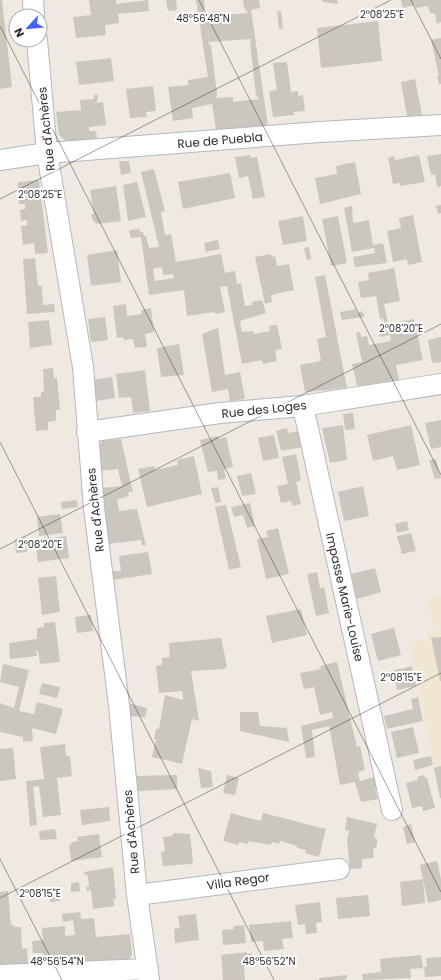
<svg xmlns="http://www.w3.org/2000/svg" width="441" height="980" font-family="Poppins,sans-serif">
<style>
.education{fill:#f0e6d1}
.building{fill:#cbc7bf;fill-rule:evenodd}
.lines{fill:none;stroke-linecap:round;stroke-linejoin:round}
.street-casing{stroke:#b4b7c1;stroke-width:22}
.street{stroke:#fff;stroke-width:20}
.ticks{fill:none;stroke:#2e2e2e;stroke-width:1;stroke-opacity:0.45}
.labels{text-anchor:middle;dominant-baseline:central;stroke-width:4;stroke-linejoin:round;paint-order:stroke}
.street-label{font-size:12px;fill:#2e2e2e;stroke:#fff}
.ticks-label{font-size:10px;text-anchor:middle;fill:#2e2e2e;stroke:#fff;stroke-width:4;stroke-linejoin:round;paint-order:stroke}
</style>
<rect width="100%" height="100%" fill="#efe9e1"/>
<!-- education -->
<path class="education" d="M441 596V801L409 642 428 638 427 633 435 632 427 599Z"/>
<!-- building -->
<path class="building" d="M0 0H2L12 87 0 89Z
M89 0H116V4L148 0 149 11 118 14 119 23 105 25 106 35 76 38 73 17 91 15Z
M166 0H176L177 10 168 11Z
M196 0H204L205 7 203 13 221 11V15L248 13 244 8 243 0H259L260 8 251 10 268 126 216 130 212 104 192 108 193 118 173 121 168 87 188 85V80L208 77ZM251 39 250 43 256 95 259 99 233 102V97L216 98 217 94 211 46 208 42Z
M322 0H337L338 4 323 2Z
M401 0H441V22L437 24 435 14 430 13 428 6 416 8 415 5 403 8Z
M277 11H281L283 29H279Z
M378 21 382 61 321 68 317 28Z
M441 38V84H439L437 76H439L431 40Z
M111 58 114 81 79 85 76 62Z
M287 62 291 92 298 91V96L303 95 305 111 294 112V115L273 117 269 91 277 90 273 63Z
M415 79 422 115 407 116 401 82Z
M153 86 156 111 146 112 147 117 130 118 126 89Z
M94 95H98L97 103 103 102 106 125 89 127V131H96L97 139 66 141 59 135 56 112 81 110 80 100 94 99Z
M441 154V186L437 187 435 174 431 175 427 156Z
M250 155V158L257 157 265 197 253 199 248 176 239 178 235 157Z
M419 155 425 182 400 186V183L393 184 388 158 394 156 395 160Z
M119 161H129L131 173 121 175Z
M355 162 361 194 320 204 315 178 337 174 336 166Z
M154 169 165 211 161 212 165 235 171 234 176 262 221 254 225 273 235 271 237 284 241 283 245 306 253 305 252 302 262 300 266 313 240 321 242 332 253 331 254 334 270 331 269 326 277 325 282 349 275 350 277 361 263 364 262 360 242 364 227 286 220 287 225 312 215 314V312L187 316 184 290 149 295 141 237 131 238 129 230 139 229 140 232H143L144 236H146L149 248 159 247 141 172ZM162 267 163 275 173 274 174 278 155 281 153 269Z
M230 173 235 198 183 209 178 182Z
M39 180 48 253 35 254 34 243 23 245 21 226 27 225V220L21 221 20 210 25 209V204H19L18 182Z
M137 182 146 217 128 221 123 185Z
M116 186 121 221 97 224 93 221 91 214H94L90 190Z
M441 205V213L438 214 436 206Z
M352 206 353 223 369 220 373 245 383 243 387 263 355 267 353 257 375 253 374 248 352 252 344 208Z
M413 215 422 262 408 265 407 259 393 262 387 231 401 228 399 218Z
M303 216 307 241 283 245 278 221Z
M338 216 347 263 331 266 322 219Z
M218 240 220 249 206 252 204 243Z
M309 247 311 259 307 260 304 248Z
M117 250 121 282 91 286 87 255Z
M271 254 272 257 275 256 277 266 289 264 294 290 271 295 272 302 265 304 255 257Z
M35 258 38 286H42L43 305 54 304 55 312 27 314 23 259Z
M394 268 400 301 384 304 388 324 414 319 423 360 396 365 399 382 357 386 352 364 362 362 356 333 360 332 361 337 367 336 369 345 391 341 390 335 380 337 378 324 384 323 383 318 380 319 376 296 361 298 358 282 369 280 368 273Z
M325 275 347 388 305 392 300 365 321 361 317 339 326 337 315 277Z
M126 304 127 316 142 314 141 310 151 308 154 332 145 334 147 347 135 348 133 339 124 340 123 337 117 338 113 306Z
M356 309 357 313 363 311 364 317 342 320 340 312Z
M105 317 108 340 91 342 88 319Z
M49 320 52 345 30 348 28 322Z
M218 328 225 375 240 372 245 399 230 401 228 389 212 392 202 334Z
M441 337V362L432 363 428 340Z
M179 344 184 375 161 377 157 348Z
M53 368 54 378H57L60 410H56V421L48 422V430L36 431 33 397H41V392H44L43 369Z
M145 370 150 411 133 413 131 397 119 398 116 374Z
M112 377 115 398 96 401 93 380Z
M353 413 355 429 345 430 343 414Z
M441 420V447L431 449 425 423Z
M343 425 347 460 330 463 322 428Z
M411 425 420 465 397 470 393 456 373 461 367 435Z
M287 428 288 433 299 431 303 447 281 451 276 431Z
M274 435 279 458 263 461 258 438Z
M218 436 219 439 226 437 233 467 224 469 226 479 218 480 217 471 208 472 200 440Z
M121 439 133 492H128L129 496 124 497V498L117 499 119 511 137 509 146 545H142L141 540 108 544 101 488 122 486 118 469 99 471 97 449 102 441Z
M296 454 301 480 296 482 301 504 292 506 291 501 281 503 277 486 288 484 282 457Z
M194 456 202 494 147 507 138 469 154 466 155 470 178 465 177 460Z
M436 459 441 478 435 479 429 460Z
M251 473 256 494 242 496 237 476Z
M363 486 369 516 344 521 338 492Z
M218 487 221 502 215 503 211 488Z
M77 500 78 507 62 509 61 502Z
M250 503 255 526 247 528 243 515 234 517 231 507Z
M226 505 241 567 229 570 215 507Z
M60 514 63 533 39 536 37 517Z
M407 521 409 530 397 533 395 524Z
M278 528 289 574 266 579 257 539 268 537 266 531Z
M411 533 416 551 402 554 397 536Z
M66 536 69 558 38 562 35 540Z
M26 537 27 552 16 553 15 539Z
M148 552 152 574 113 580 112 571H121L119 556Z
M375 568 381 592 357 599 351 574Z
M317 572 320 588 324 587 329 613 316 616 307 574Z
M56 576 60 612 42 615 38 578Z
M301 609 307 635 272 643 266 616Z
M91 615 93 631 77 633 75 617Z
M55 622 60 662 40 664 38 651H36L37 656 10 659 9 643 37 639V628L44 627V623Z
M394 628 401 655 378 661 371 634Z
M441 637V681H440L431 638Z
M221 638 227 666 224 669 191 671 199 721 192 719 182 764 152 757 156 739H154L156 729H159L165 695 183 700 182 691 159 693 156 666 162 665V658L170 657 169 643Z
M337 662 357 747 360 746 365 770 358 772 360 781 375 777 378 787 375 788 378 799 361 802 355 782 340 785 329 726 312 730 315 757 306 758 301 726 333 718 332 712 320 715 314 687 304 689 300 673 321 669 320 666Z
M3 664 29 670 19 711 34 714 37 702 63 709 56 734 32 728 33 741 23 742V737L0 732V703L14 708 19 687 0 682Z
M412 666 416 686 397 690 395 680 390 681 388 672Z
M42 683 60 687 57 698 39 694Z
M418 697 423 721 387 729 384 716 413 709 411 699Z
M128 703 147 708 145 718 138 716 129 717Z
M240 712H258L260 726 287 728 289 742 240 731Z
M413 727 419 753 397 758 391 732Z
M65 744 66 756H70L72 776 57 778 61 815 43 817 39 786 33 787 37 825 30 826 26 781 44 779 40 747Z
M13 748 16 779 0 781V749Z
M431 756 433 765 415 770 413 760Z
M441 766V798H440L434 768Z
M198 768 211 771 213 787 201 788Z
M177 775V789L138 791 137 776Z
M227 775 239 778 235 795 223 793Z
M424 775 425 778H427L435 808 423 811 422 806 412 808 406 783 418 780 417 777Z
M109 807 110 821 82 825 80 810Z
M231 813 261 821 263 813 326 829 319 857 305 853 306 850 297 848V846L280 841 279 844 272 842 271 845 248 841V844L239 842 238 845 223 841Z
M347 817 377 824 374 837 377 839V846L373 849 374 858 362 859V868L350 869 347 840 349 831 345 830Z
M411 824 415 842 407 844 403 827Z
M55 829 57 839 40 840 39 831Z
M174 833 190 834 193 862 191 864 163 866 161 852 165 851 163 837 172 836Z
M99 834 102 857 71 861 69 847 72 842 78 841 77 837Z
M437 861 441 879V900L428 903 420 865Z
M113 867 116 899H113L115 906 93 909 91 890 87 891 86 887 89 886 88 875H85L84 872Z
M423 879 425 903 402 906 400 882Z
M79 882 80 891 71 892V883Z
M8 891 11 925H14V927H21L22 949 27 948 28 965 0 966V892Z
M59 894 60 901 50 902V895Z
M368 895 370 916 338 919 336 898Z
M320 902 322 922 316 923 317 933 306 934 305 924 298 925 295 905Z
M80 912 81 919 94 918 96 937 130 934 132 955 127 962 44 964 43 953H33L32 941 43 940 42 928 65 926V936L75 935 73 920 63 922 62 914Z
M196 914 199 940 175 943 174 929 180 928 178 916Z
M291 921 293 938 282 939 284 949 264 951 263 941 251 942 249 925Z
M244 925 246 943 223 945 222 930 234 929 233 926Z
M247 952V954L252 953 253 964 244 966 245 980H223L221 955Z
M421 955 423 968 410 969 411 978 363 980 362 974 381 972 380 959Z
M441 957V976L425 977 424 967H427L426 958Z
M347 975V978L344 980H319V978Z"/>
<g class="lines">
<!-- street casing -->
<g class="street-casing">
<path id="street" d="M33 0 34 16
M37 40 47 153 83 367 94 508 119 705 137 895 149 980
M0 160 47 153 320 132 441 125
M302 406 307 424 392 810
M87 432 220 413 302 406 441 384
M137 895 339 869
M0 975 148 969"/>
</g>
<!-- street -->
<use href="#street" class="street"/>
</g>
<!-- ticks -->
<path class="ticks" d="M199 0 441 475M411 0 441 59M0 26 441 892M0 199 391 0M0 442 274 980M0 549 441 324M0 859 62 980M0 898 441 673"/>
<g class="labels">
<!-- street labels -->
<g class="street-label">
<text transform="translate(46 129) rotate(-96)">Rue d'Achères</text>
<text transform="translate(220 140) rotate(-5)">Rue de Puebla</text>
<text transform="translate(264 409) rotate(-6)">Rue des Loges</text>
<text transform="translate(95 510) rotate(-96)">Rue d'Achères</text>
<text transform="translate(345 597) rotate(77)">Impasse Marie-Louise</text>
<text transform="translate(131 832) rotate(-95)">Rue d'Achères</text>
<text transform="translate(238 881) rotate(-8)">Villa Regor</text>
</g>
</g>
<g class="ticks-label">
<text x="382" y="18">2°08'25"E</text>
<text x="203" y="22">48°56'48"N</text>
<text x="40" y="198">2°08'25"E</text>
<text x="401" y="332">2°08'20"E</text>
<text x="40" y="548">2°08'20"E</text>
<text x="401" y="681">2°08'15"E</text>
<text x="40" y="897">2°08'15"E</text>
<text x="57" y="965">48°56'54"N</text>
<text x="269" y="965">48°56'52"N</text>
</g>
<!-- north arrow -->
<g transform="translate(28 28) rotate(243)"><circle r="19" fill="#ffffff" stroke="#ababab"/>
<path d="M0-3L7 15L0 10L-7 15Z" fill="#4264fb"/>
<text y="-6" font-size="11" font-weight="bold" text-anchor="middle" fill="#2e2e2e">N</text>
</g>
</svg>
